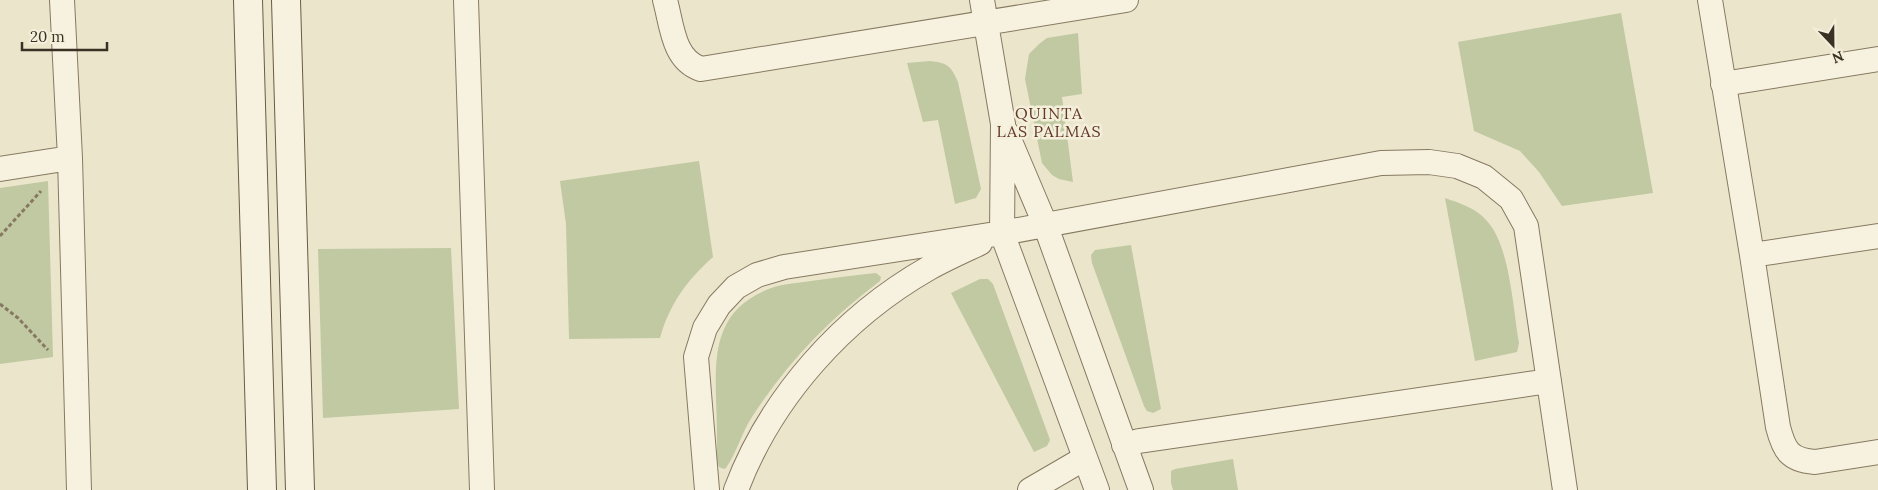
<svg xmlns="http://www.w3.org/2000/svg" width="1878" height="490" font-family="Lora,serif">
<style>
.green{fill:#c0c9a1}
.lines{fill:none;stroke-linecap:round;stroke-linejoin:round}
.street-casing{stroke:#877961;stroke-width:26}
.secondary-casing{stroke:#6a5b44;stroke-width:30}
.path{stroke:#877961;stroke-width:3;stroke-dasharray:4 2.5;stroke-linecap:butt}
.street{stroke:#f7f2df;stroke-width:24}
.secondary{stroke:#f7f2df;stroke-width:28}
.labels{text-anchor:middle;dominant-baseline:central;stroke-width:5;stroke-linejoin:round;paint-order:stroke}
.neighbourhood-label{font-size:16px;letter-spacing:1px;fill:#623927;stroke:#f3efdb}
</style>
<rect width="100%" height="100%" fill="#ebe5cc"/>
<!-- green -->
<path class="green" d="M1621 13 1653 193 1562 206 1539 172 1520 151 1474 131 1458 42Z
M1078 33 1082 94 1062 97 1073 182 1059 179 1052 175 1042 163 1025 79 1029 54 1039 44 1047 38Z
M930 61C948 63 951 66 958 82L981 189 976 198 955 204 938 120 923 122 907 63Z
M699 161 713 257C687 280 669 305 660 338L569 339 566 224 560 181Z
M48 181 53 357 0 364V188Z
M1445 198C1459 203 1476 208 1486 220 1510 244 1513 309 1519 343L1517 352 1475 361Z
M1131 245 1161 409 1153 413 1147 411 1144 406 1092 263 1091 255 1095 250Z
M451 248 459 409 323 418 318 249Z
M876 273 881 277 880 281C829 319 787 363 752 417 742 432 737 452 726 468L724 469 719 467 717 461C717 441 717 420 716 400 715 353 715 312 766 290 780 284 796 283 811 281 833 278 854 275 876 273Z
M980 279H988L993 284 1049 437 1050 440 1047 446 1034 452 951 293Z
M1233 459 1238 490H1173L1171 483V471L1175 469Z"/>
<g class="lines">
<!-- street casing -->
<g class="street-casing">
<path id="street" d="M62 0 70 158 79 490
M466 0 482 490
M665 0C672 25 673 60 701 69L1126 0
M982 0 1003 124 1002 233 1097 490
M1710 0 1752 255 1778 427C1784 450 1789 460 1815 462L1878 452
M1723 84 1878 59
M1006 132 1045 224 1141 490
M0 169 70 158
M1752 255 1878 236
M1124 445 1139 441 1549 381
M707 490 696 357 705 328 719 305 736 287 757 275 784 267 1002 233 1381 163 1429 162 1457 166 1484 177 1511 199 1526 226 1565 490
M736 490C771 397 843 317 929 268 945 259 963 251 980 243
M1030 490 1085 458"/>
</g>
<!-- secondary casing -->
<g class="secondary-casing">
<path id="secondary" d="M248 0 262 490
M286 0 300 490"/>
</g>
<!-- path -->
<path class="path" d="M0 236 41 191
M0 304 18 318 48 350"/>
<!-- street -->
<use href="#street" class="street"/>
<!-- secondary -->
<use href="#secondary" class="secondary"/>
</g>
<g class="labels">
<!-- neighbourhood labels -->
<g class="neighbourhood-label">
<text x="1049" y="113">QUINTA<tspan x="1049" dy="18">LAS PALMAS</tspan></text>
</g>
</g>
<!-- north arrow -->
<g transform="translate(1833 45) rotate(158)" stroke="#f3efdb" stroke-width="4" paint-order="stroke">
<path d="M0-4L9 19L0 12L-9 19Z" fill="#3a3023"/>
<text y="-8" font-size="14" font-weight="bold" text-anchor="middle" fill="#3a3023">N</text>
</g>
<!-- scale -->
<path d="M22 42v8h85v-8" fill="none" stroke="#3a3023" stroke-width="2.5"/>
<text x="30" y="42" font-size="15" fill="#3a3023" stroke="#f3efdb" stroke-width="4" paint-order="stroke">20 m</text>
</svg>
